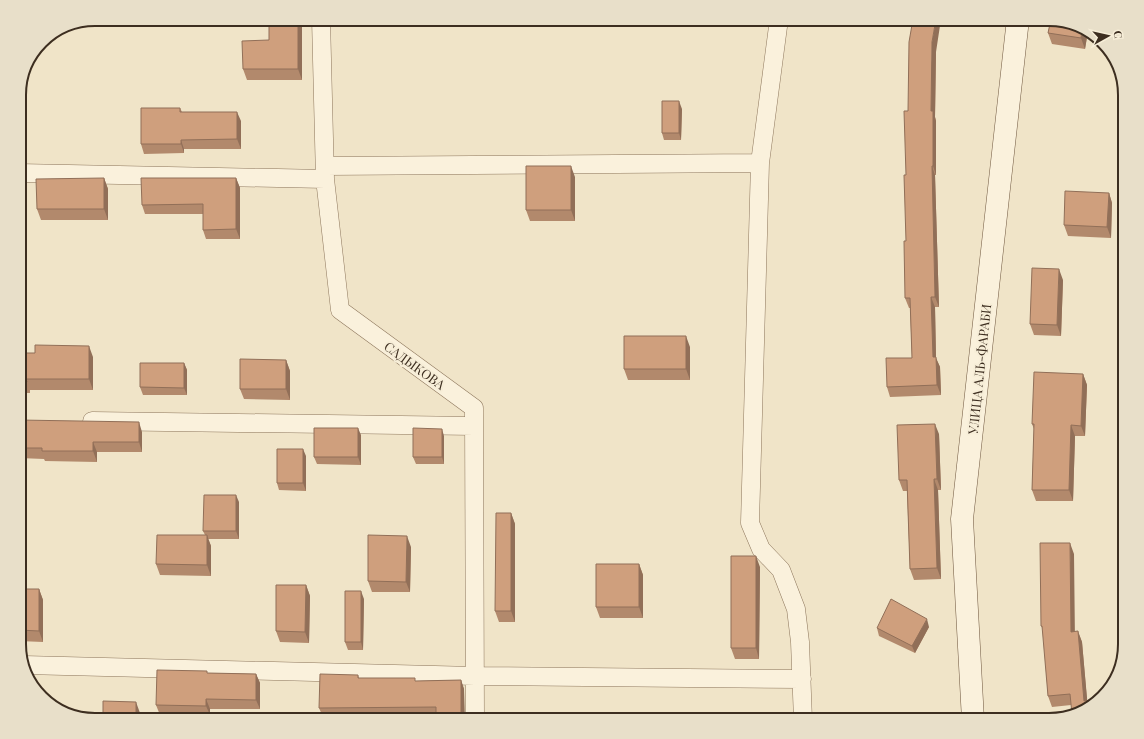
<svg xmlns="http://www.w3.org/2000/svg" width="1144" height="739" font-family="'Playfair Display',serif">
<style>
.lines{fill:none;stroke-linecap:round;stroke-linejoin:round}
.street-casing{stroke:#8d765c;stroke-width:19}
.secondary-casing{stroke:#6f573f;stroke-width:23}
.street{stroke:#faf1dc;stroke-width:18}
.secondary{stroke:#faf1dc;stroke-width:22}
.wall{fill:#b2896c}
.shaded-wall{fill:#916f58}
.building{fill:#cf9f7d;stroke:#916f58}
.labels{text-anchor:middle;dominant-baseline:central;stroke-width:4;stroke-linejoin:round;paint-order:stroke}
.street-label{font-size:13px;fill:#3d2e20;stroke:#f7eed8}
.rim{fill:none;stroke:#3d2e20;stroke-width:2}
</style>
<rect width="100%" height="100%" fill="#f0e4c8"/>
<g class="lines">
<!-- street casing -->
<g class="street-casing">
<path id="street" d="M321 19 325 179 340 310 474 408 475 720
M779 19 760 163 750 523 761 549 781 570 796 609 800 642 803 720
M325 166 760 163
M19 173 325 179
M92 421 474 426
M24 665 475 676 802 679"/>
</g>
<!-- secondary casing -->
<g class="secondary-casing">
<path id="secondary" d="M973 720 962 519 1018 19"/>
</g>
<!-- street -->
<use href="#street" class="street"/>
<!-- secondary -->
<use href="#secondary" class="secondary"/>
</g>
<!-- wall -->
<path class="wall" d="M269 19H302V80H247L243 69 269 40Z
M1051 19 1088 31 1085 49 1052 44 1048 33Z
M936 52 935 117 936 121V175H935L939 307H935L936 358 940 367 941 395 890 397 887 387 912 358 910 308H909L905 298 906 241V175L908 111Z
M180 108 182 112 241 121V149H184V153L144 154 141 144Z
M682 109 681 140H664L662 133Z
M575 177V221H530L526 210Z
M104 178 108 189V220H41L37 209Z
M236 178 240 188V239H206L203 230V214H145L142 205Z
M1109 193 1112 203 1111 238 1068 236 1064 225Z
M1063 280 1061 336 1034 335 1030 324Z
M690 347V380H628L624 369Z
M19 353 93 357V390H30V393H19Z
M286 360 290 371V400L244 399 240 389Z
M184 363 187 370V395H143L140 387Z
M1083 374 1087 385 1085 436H1075L1073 501H1036L1032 490 1034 429 1032 424Z
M19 420 142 432V452H97V462L45 461 44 459 19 458Z
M939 434 941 490H938L941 579 914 580 910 569 907 491H903L899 480Z
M361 435V465L317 464 314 457Z
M444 436V464H416L413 457Z
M306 456V491L279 490 277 483Z
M239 502V539H208L211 546V576L160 575 156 564 205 535 203 531Z
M511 513 515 524V622H499L495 611Z
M411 547 410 592H372L368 581Z
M1074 554V632H1078L1082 642 1087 700 1071 705 1052 707 1048 696 1043 629 1041 626Z
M639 564 643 575V618H600L596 607Z
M760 567 759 659H735L731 648Z
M306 585 310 596 309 643 280 642 276 631Z
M19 589H39L43 600V642L19 641Z
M364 599 363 650H348L345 642Z
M929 627 915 653 879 636 877 628Z
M207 673 256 674 260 683V709H210V715H160L156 705Z
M358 675 359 678 416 681 461 680 464 689 436 716 323 717 319 708Z"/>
<!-- shaded-wall -->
<path class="shaded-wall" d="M298 19H302V80L298 69Z
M936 19H941L936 52 935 117 936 121V175L933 166 931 111 932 42Z
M1082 29 1088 31 1085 49 1081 38Z
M679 101 682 109 681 140 679 133Z
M237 112 241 121V149L237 139Z
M181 140 184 149V153L181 144Z
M571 166 575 177V221L571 210Z
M932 166 935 175 939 307 935 297Z
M104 178 108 189V220L104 209Z
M236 178 240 188V239L236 229Z
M1109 193 1112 203 1111 238 1107 227Z
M1059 269 1063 280 1061 336 1057 325Z
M931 297 935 307 936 358 940 367 941 395 937 385 933 357Z
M686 336 690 347V380L686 369Z
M89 346 93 357V390L89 379Z
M286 360 290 371V400L286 389Z
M184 363 187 370V395L184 388Z
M1083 374 1087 385 1085 436 1081 426Z
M139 422 142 432V452L139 442Z
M935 424 939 434 941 490 937 479Z
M1071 425 1075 436 1073 501 1069 490Z
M358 428 361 435V465L358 457Z
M442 429 444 436V464L442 457Z
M93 442 97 452V462L93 451Z
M303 449 306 456V491L303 483Z
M934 479 938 490 941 579 937 568Z
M236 495 239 502V539L236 531Z
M511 513 515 524V622L511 611Z
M207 535 211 546V576L207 565Z
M407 536 411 547 410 592 406 582Z
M1070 543 1074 554 1075 643 1071 632Z
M756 556 760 567 759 659 756 648Z
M639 564 643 575V618L639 607Z
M306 585 310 596 309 643 305 632Z
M39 589 43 600V642L39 631Z
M361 591 364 599 363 650 361 642Z
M927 619 929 627 915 653 912 646Z
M1078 631 1082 642 1088 709 1084 701Z
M256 674 260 683V709L256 700Z
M461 680 464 689 465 720H461Z
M206 699 210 709V715L206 706Z
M136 702 140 713V720H136Z"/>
<!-- building -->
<path class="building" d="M269 19H298V69H243L242 41 269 40Z
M913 19H936L932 42 931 111H933V166H932L935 297H931L933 357H936L937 385 887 387 886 358H912L910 298H905L904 241H906L904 175H906L904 111H908L909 42Z
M1051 19 1082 29 1081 38 1048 33Z
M662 101H679V133H662Z
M141 108H180V112H237V139L181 140V144H141Z
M526 166H571V210H526Z
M104 178V209H37L36 179Z
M141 178H236V229L203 230V204L142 205Z
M1065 191 1109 193 1107 227 1064 225Z
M1032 268 1059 269 1057 325 1030 324Z
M624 336H686V369H624Z
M35 345 89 346V379H26L27 382H19V353H35Z
M240 359 286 360V389H240Z
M140 363H184V388L140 387Z
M1034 372 1083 374 1081 426 1071 425 1069 490H1032L1034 424H1032Z
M19 420 139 422V442H93V451H42V448H19Z
M935 424 937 479H934L937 568 910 569 907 480H899L897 425Z
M314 428H358V457H314Z
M413 428 442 429V457H413Z
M277 449H303V483H277Z
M204 495H236V531H203Z
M496 513H511V611H495Z
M157 535H207V565L156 564Z
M368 535 407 536 406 582 368 581Z
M1040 543H1070L1071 632 1078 631 1084 701 1098 699 1087 710 1072 714 1070 694 1048 696 1042 626H1041Z
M731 556H756V648H731Z
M596 564H639V607H596Z
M276 585H306L305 632 276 631Z
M19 589H39V631L19 630Z
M345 591H361V642H345Z
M891 599 927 619 912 646 877 628Z
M157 670 207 671V673L256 674V700L206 699V706L156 705Z
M320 674 358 675V678H415V681L461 680V720H436V707L319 708Z
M103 701 136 702V720H103Z"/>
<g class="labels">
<!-- street labels -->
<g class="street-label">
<text transform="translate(415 365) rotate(36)">САДЫКОВА</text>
<text transform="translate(979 369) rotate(-84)">УЛИЦА АЛЬ-ФАРАБИ</text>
</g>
</g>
<!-- crop -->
<path d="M0 0H1144V739H0ZM95 26H1049A69 69 0 0 1 1118 95V644A69 69 0 0 1 1049 713H95A69 69 0 0 1 26 644V95A69 69 0 0 1 95 26Z" fill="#e8dfc9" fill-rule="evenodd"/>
<path class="rim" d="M95 26H1049A69 69 0 0 1 1118 95V644A69 69 0 0 1 1049 713H95A69 69 0 0 1 26 644V95A69 69 0 0 1 95 26Z"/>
<!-- north arrow -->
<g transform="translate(1108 36) rotate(82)" stroke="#f7eed8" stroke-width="3" paint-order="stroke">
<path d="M0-3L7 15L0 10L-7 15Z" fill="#3d2e20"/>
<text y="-6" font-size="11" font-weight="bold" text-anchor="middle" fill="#3d2e20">С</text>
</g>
</svg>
